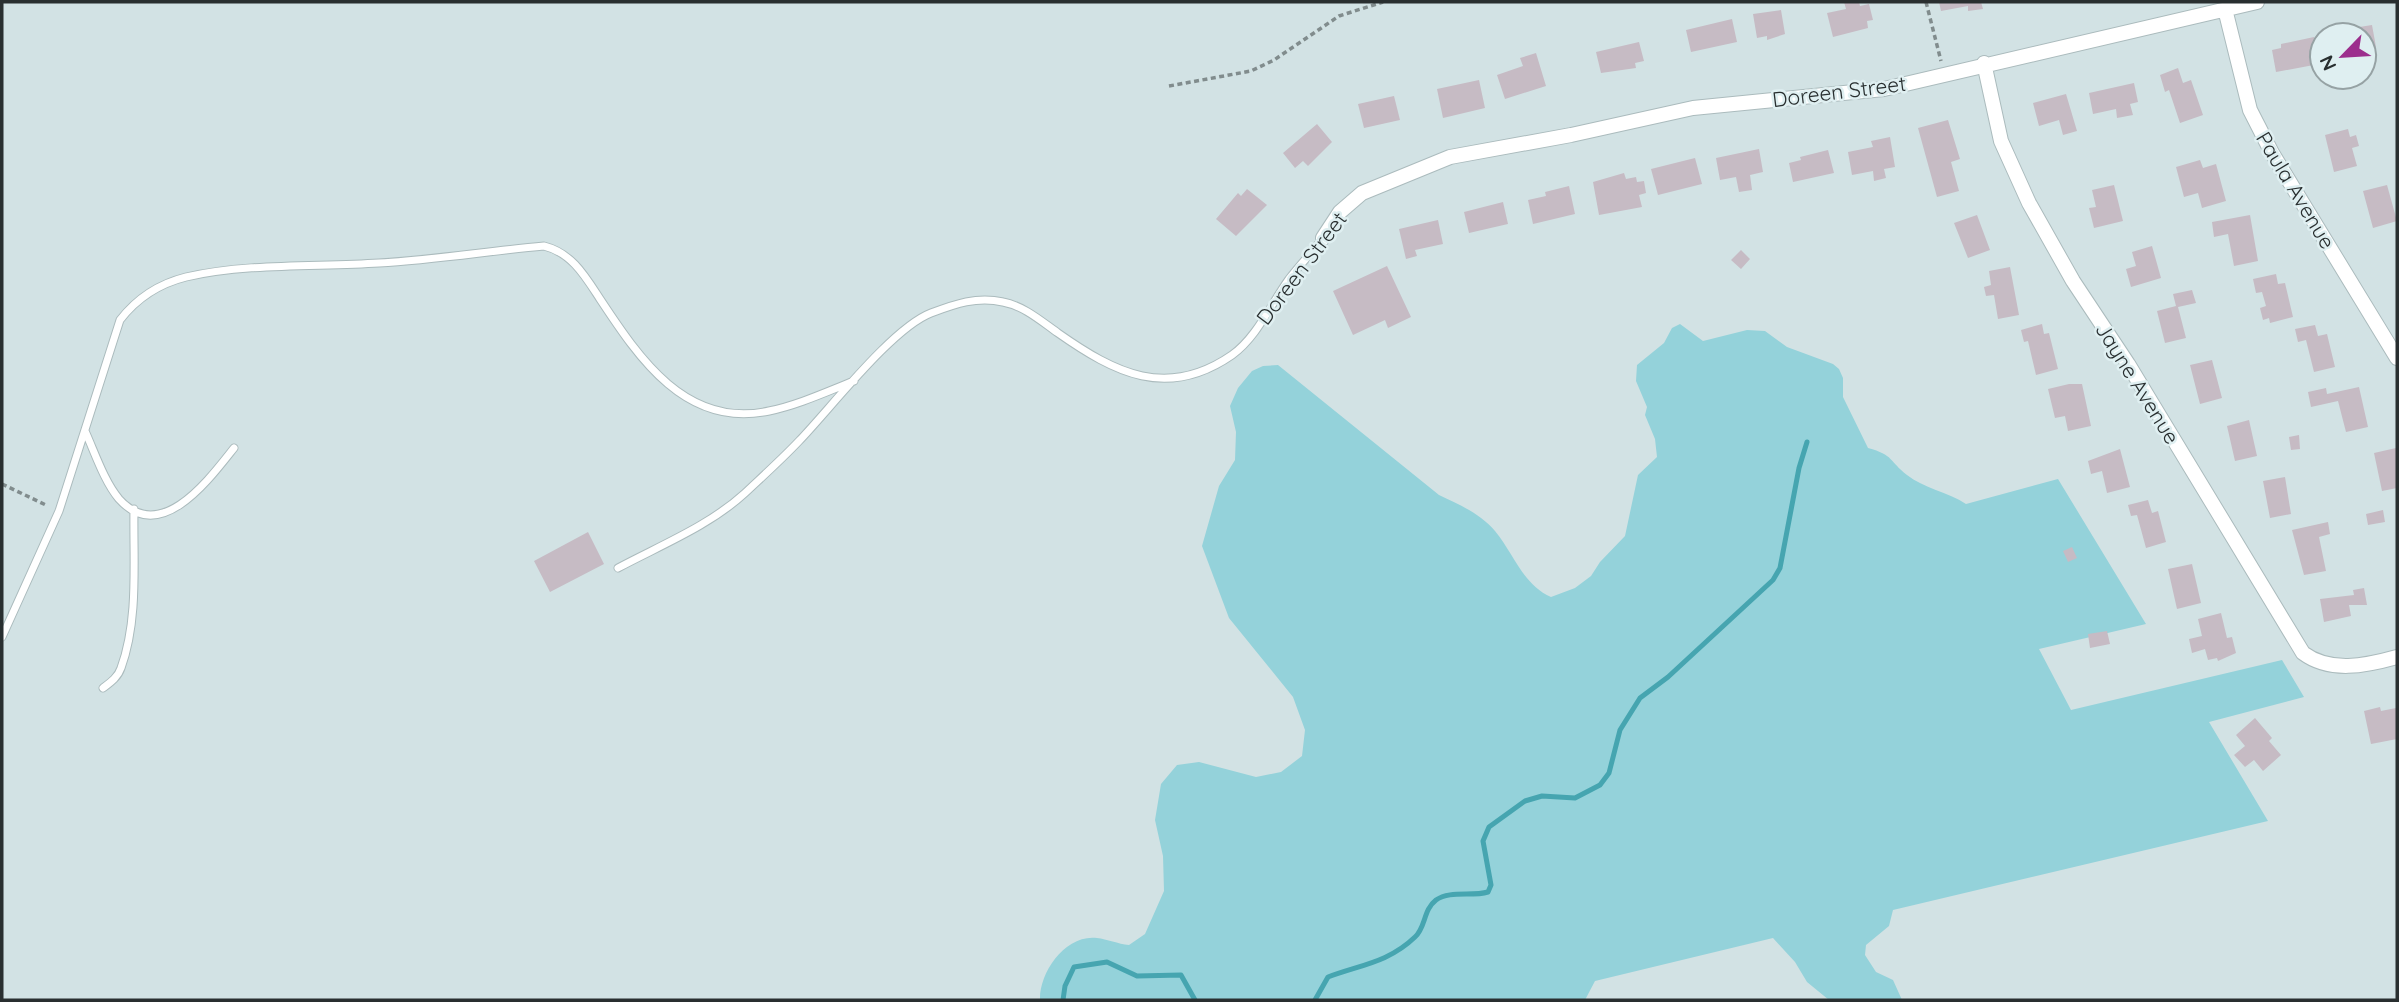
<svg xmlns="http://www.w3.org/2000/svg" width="2399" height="1002" font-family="Quicksand,sans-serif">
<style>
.green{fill:#94d2da}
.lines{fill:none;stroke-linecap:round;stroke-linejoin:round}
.stream{stroke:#46a5b0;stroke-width:5}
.building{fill:#c6bbc4}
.lane-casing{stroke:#abbbbd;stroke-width:9}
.street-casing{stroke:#abbbbd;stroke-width:16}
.path{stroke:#818c8d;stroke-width:3.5;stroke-dasharray:5 3.5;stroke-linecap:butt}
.lane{stroke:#fff;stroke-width:7}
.street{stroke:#fff;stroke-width:14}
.labels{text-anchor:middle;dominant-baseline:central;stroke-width:5;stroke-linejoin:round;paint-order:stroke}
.street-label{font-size:21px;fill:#292f30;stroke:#dfeff1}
</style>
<rect width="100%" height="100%" fill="#d2e2e4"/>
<!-- green -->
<path class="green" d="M1680 324 1703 341 1747 330 1765 331 1787 347 1833 364 1839 369 1843 378V397L1868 448C1894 455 1889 461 1907 475 1923 488 1948 492 1966 504L2058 479 2146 624 2039 649 2071 710 2282 660 2304 697 2209 722 2268 821 1893 910 1889 926 1866 945 1865 955 1876 972 1893 980 1902 1000H1829L1807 982 1795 962 1773 938 1595 981 1585 1000H1040C1039 973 1065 934 1097 938 1107 939 1118 944 1129 945L1145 934 1164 891 1163 856 1155 820 1161 784 1177 765 1199 762 1256 777 1281 772 1302 756 1305 730 1293 697 1229 618 1202 546 1219 486 1235 460 1236 432 1230 406 1238 388 1252 371 1263 366 1278 365 1439 495C1458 504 1481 514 1495 531 1514 554 1523 585 1551 597L1575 588 1591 576 1600 562 1625 536 1638 475 1657 457 1655 439 1645 415 1647 407 1636 381 1637 365 1664 343 1672 328Z"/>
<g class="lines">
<!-- stream -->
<path class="stream" d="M1063 1000 1065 986 1074 967 1107 962 1137 976 1181 975 1195 1000
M1315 1000 1328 977C1359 965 1388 963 1415 937 1426 927 1423 910 1436 900 1450 890 1472 897 1488 892L1491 885 1483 841 1489 827 1525 801 1542 796 1575 798 1600 785 1609 773 1620 730 1640 698 1668 677 1773 580 1780 568 1799 468 1807 442"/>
</g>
<!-- building -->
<path class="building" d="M1844 2H1859L1860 6 1869 4 1873 20 1867 21 1868 28 1833 37 1827 13 1846 9Z
M1939 2H1981L1983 9 1968 11V6L1941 11Z
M1781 10 1785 34 1767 40V36L1757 38 1753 14Z
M1732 19 1737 42 1691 52 1686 30Z
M2346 25 2347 29 2372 25 2376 47 2367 48 2368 52H2364V35H2335L2334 27Z
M2314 37 2319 64 2276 72 2272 50 2281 48V44Z
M1639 42 1644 61 1635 63 1636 68 1601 73 1596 52Z
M1536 53 1546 86 1505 99 1497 75 1523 66 1520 58Z
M2178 68 2183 83 2191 80 2203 115 2180 123 2169 90 2165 92 2160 75Z
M1479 80 1485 108 1443 118 1437 89Z
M2134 83 2138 102 2130 104 2133 115 2117 118 2116 109 2093 114 2089 93Z
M2066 94 2077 131 2063 135 2059 120 2039 126 2033 103Z
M1394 96 1400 120 1364 128 1358 104Z
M1948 120 1960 159 1951 162 1959 191 1937 197 1918 128Z
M1317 124 1332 142 1308 166 1303 161 1295 168 1283 153Z
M2348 129 2350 137 2356 135 2359 146 2352 148 2357 166 2334 172 2325 135Z
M1890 137 1895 167 1884 169 1886 178 1874 181 1873 171 1852 175 1848 152 1873 147 1871 141Z
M1759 149 1763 172 1750 175 1752 190 1739 192 1736 177 1720 180 1716 158Z
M1828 150 1834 173 1793 182 1789 163 1801 160 1800 157Z
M1695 158 1702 184 1658 195 1651 169Z
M2200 160 2203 168 2216 164 2226 201 2202 208 2198 193 2184 197 2176 167Z
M1624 173 1626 179 1636 177 1637 182 1644 181 1646 193 1639 195 1642 207 1599 215 1593 182Z
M2114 185 2123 221 2094 228 2089 208 2096 207 2092 190Z
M2387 185 2397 221 2373 228 2363 191Z
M1569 186 1575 214 1533 224 1528 200 1546 196 1545 192Z
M1247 189 1267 205 1236 236 1216 219 1238 193 1241 196Z
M1503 202 1508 224 1469 233 1464 212Z
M1977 215 1990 250 1968 258 1954 223Z
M2250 215 2258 261 2234 266 2228 234 2214 237 2212 222Z
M1438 220 1443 244 1415 250 1417 256 1406 259 1399 229Z
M2152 246 2161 278 2131 287 2126 269 2136 266 2132 252Z
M1741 250 1750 259 1741 269 1731 260Z
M1387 266 1411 317 1388 328 1385 320 1353 335 1333 291Z
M2010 267 2019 315 1998 319 1994 295 1986 296 1984 287 1991 285 1989 271Z
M2276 274 2278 284 2285 283 2293 317 2270 323 2269 318 2263 320 2260 308 2266 306 2262 292 2256 293 2253 279Z
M2192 290 2196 303 2178 307 2186 338 2165 343 2157 311 2176 306 2173 294Z
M2042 324 2044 334 2049 333 2058 369 2036 375 2028 341 2024 342 2021 330Z
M2315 325 2318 336 2327 334 2335 367 2314 372 2306 340 2298 342 2295 329Z
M2212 360 2222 398 2200 404 2190 365Z
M2069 384H2082L2091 426 2068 431 2065 416 2055 418 2048 389Z
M2359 387 2368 427 2346 432 2338 401 2311 407 2308 392 2326 388 2327 394Z
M2249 420 2257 456 2235 461 2227 426Z
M2299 435 2300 449 2291 450 2289 437Z
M2396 448 2397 488 2382 491 2374 453Z
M2120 449 2130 487 2107 493 2102 471 2091 474 2088 461Z
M2285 477 2291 514 2270 518 2263 481Z
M2148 500 2152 513 2158 511 2166 542 2146 548 2137 515 2131 516 2128 505Z
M2383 510 2385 522 2368 525 2366 514Z
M2328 522 2330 534 2319 537 2326 571 2304 575 2292 530Z
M588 532 604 564 550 592 534 561Z
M2072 547 2077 558 2068 562 2063 551Z
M2192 564 2201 603 2177 609 2168 569Z
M2364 588 2367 605H2349L2351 616 2324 622 2320 599 2354 595 2353 590Z
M2221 613 2227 638 2232 637 2236 653 2218 661 2217 658 2208 660 2205 649 2192 653 2189 639 2202 636 2198 619Z
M2107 631 2110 644 2090 648 2088 634Z
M2380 707 2381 711 2396 708 2397 739 2371 744 2364 711Z
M2255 718 2272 738 2269 741 2281 755 2263 771 2254 760 2245 767 2234 755 2245 746 2236 735Z"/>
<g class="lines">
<!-- lane casing -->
<g class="lane-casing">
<path id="lane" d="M85 431C95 453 104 481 119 499 161 546 210 478 234 448
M618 568C661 545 709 526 745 493 763 476 782 459 799 441 830 409 892 328 931 313 955 304 977 296 1003 302 1024 306 1041 321 1058 333 1115 373 1167 400 1232 355 1257 337 1271 304 1289 279 1300 265 1312 252 1323 238
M2 637 59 511 120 320C137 298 158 284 186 277 247 263 316 267 379 263 434 260 489 251 544 246 572 253 585 276 600 299 639 358 686 429 769 411 798 405 826 392 854 381
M103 688C111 682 118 677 121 668 139 619 133 560 134 509"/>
</g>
<!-- street casing -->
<g class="street-casing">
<path id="street" d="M2225 9 2250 110 2272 153 2397 358
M1984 63 2001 141 2029 203 2073 281 2128 364 2303 653C2330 673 2365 666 2397 657
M1323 238 1340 212 1362 193 1450 157 1571 135 1693 108 1884 89 2257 2"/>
</g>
<!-- path -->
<path class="path" d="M1926 2 1941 61
M1169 86 1251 71 1274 60 1339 16 1383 2
M2 484 48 506"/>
<!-- lane -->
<use href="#lane" class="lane"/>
<!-- street -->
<use href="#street" class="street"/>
</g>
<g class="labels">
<!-- street labels -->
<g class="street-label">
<text transform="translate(1839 91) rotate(-7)">Doreen Street</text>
<text transform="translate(2296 190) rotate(59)">Paula Avenue</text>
<text transform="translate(1301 268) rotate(-53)">Doreen Street</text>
<text transform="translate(2138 383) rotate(58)">Jayne Avenue</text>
</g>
</g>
<!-- border -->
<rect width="2399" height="1002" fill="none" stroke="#292f30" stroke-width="7"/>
<!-- north arrow -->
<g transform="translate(2343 56) rotate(245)"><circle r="33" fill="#dfeff1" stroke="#96a2a4" stroke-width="2"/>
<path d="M0-5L12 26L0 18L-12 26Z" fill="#9c2e8d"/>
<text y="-10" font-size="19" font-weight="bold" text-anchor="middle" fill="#292f30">N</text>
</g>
</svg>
